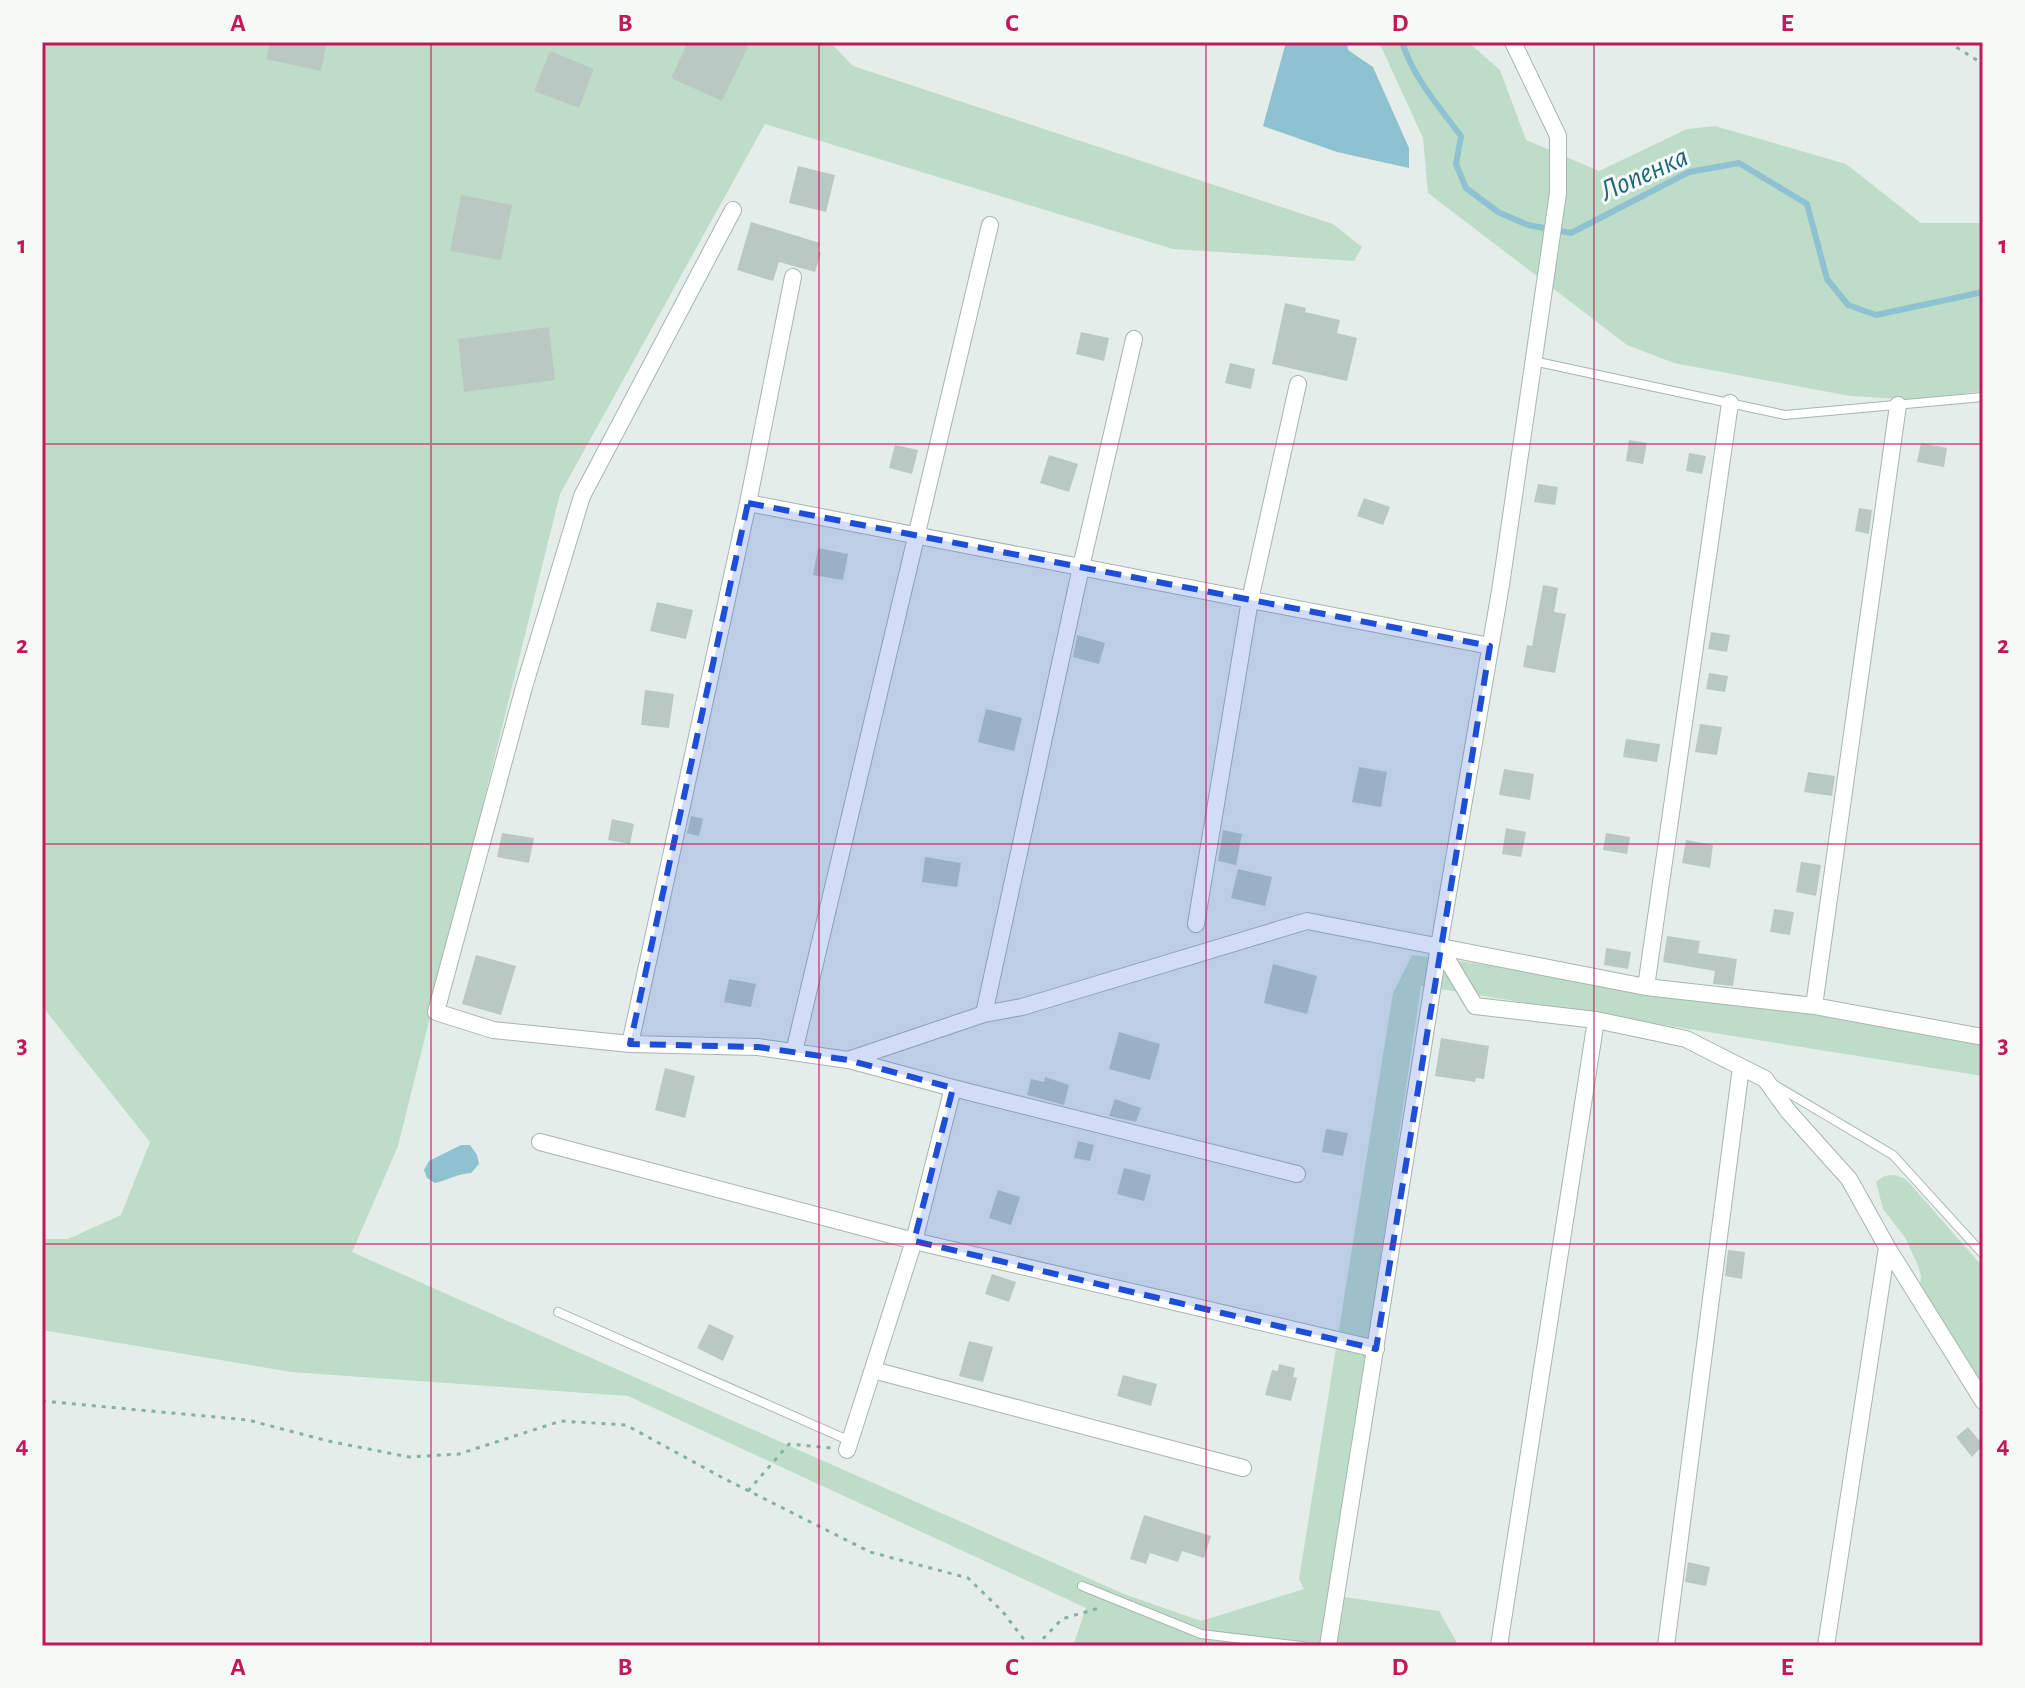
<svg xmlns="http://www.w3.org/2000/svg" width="2025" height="1688" font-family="'Alegreya Sans',sans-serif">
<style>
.green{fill:#beddc8}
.water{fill:#8ec2d0}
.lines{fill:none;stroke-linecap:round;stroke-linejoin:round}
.stream{stroke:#8ec2d0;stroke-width:6}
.building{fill:#b9c8c3}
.lane-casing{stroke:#a7b5b1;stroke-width:10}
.street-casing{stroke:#a7b5b1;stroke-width:18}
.path{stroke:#85b0a5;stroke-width:3;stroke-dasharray:4 6;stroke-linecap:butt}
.lane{stroke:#fff;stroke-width:8}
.street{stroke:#fff;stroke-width:16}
.marked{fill:#1d4ed8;fill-opacity:0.2;stroke:#1d4ed8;stroke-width:6;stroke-dasharray:16 10;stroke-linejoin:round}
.grid{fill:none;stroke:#c2185b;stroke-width:2;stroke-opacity:0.55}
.labels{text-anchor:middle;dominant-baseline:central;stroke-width:6;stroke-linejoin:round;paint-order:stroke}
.water-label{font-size:30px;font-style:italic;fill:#1f6479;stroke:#f5faf7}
.neatline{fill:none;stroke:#c2185b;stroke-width:3}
.grid-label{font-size:26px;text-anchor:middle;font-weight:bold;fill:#c2185b}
</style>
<rect width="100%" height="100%" fill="#e4edea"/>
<!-- green -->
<path class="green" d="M42 42H830L853 66 1333 224 1362 247 1354 261 1173 249 765 124 560 494 398 1146 352 1252 1124 1594 1201 1621 1304 1589 1299 1579 1393 993 1412 955 1983 1030V1076L1421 986 1331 1595 1439 1611 1456 1641V1646H1073L1086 1608 628 1396 291 1372 42 1330V1239H68L121 1215 150 1142 42 1006Z
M1379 42H1468L1500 70 1526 140 1599 171 1687 129 1715 126 1846 164 1921 223H1983V391L1918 400 1850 396 1674 363 1627 345 1428 193 1423 138Z
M1894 1175 1904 1178 1911 1185 1983 1267V1390L1919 1295 1921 1276 1918 1266 1906 1239 1883 1209 1876 1182 1884 1176Z"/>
<!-- water -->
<path class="water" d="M1286 42H1347L1348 50 1373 67 1409 148V168L1337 152 1263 126Z
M461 1145H470L477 1155 479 1164 471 1173C457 1174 448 1180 435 1183L427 1178 424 1170 429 1161Z"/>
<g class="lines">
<!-- stream -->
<path class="stream" d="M1402 42C1413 77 1439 107 1461 136L1456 164 1466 188 1498 212 1528 225 1571 233 1689 172 1739 163 1807 204 1827 279 1848 305 1876 315 1983 292"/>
</g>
<!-- building -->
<path class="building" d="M270 42H327L321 71 266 59Z
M688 42H738L748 47 722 101 671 78Z
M550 51 594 69 579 108 534 91Z
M798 166 835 175 826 212 789 203Z
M461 195 512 205 501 260 450 251Z
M751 222 820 243 818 251 821 253 815 272 779 262 773 281 737 270Z
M1285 303 1306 308 1305 312 1340 320 1337 333 1357 338 1347 381 1272 364Z
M549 327 555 380 464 392 458 339Z
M1081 332 1109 338 1104 361 1076 354Z
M1230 363 1255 369 1251 389 1225 383Z
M1629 440 1647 443 1643 464 1626 461Z
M1921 443 1947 448 1944 467 1917 462Z
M895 445 918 450 912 474 889 468Z
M1689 453 1706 456 1702 474 1686 471Z
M1049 455 1078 464 1069 492 1040 483Z
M1538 484 1558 487 1555 505 1534 502Z
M1364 498 1390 507 1383 525 1357 516Z
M1859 508 1872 510 1869 534 1855 531Z
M818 548 848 554 843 580 813 575Z
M1543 585 1558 588 1554 612 1566 614 1555 673 1523 667 1527 645 1532 646Z
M657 602 693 610 686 639 650 631Z
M1711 632 1730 635 1727 652 1708 649Z
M1077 635 1105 643 1099 664 1073 657Z
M1709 673 1728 676 1725 692 1706 689Z
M645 690 674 694 669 728 641 725Z
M986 709 1022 718 1014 751 978 742Z
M1700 724 1722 727 1717 755 1695 752Z
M1626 739 1660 744 1657 762 1623 757Z
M1359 767 1387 772 1381 807 1352 802Z
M1504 769 1534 774 1530 800 1499 795Z
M1808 772 1835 776 1832 796 1804 792Z
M691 816 703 819 699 836 687 833Z
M612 819 634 824 630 844 608 840Z
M1506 828 1526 832 1521 857 1502 854Z
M1223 830 1242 834 1236 865 1218 861Z
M502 833 534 838 529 863 497 857Z
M1606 833 1630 837 1627 854 1603 850Z
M1686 840 1713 845 1710 868 1682 863Z
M925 857 961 863 957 887 922 882Z
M1801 862 1821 865 1816 896 1796 892Z
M1238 869 1272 877 1265 906 1231 898Z
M1774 909 1794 912 1790 935 1770 932Z
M1667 936 1700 941 1698 953 1737 959 1733 986 1713 984 1715 971 1663 962Z
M1606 948 1631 952 1628 969 1604 965Z
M476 955 516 966 501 1015 462 1004Z
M1273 964 1317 976 1307 1014 1264 1003Z
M729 979 756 984 751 1007 724 1002Z
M1119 1032 1160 1044 1150 1080 1109 1069Z
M1441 1038 1489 1046 1484 1079 1476 1078 1475 1082 1435 1076Z
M665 1068 695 1076 685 1118 655 1110Z
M1045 1077 1069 1085 1064 1105 1027 1095 1031 1079 1044 1082Z
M1115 1099 1141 1108 1136 1122 1109 1116Z
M1326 1129 1348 1133 1343 1156 1322 1152Z
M1078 1141 1094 1145 1090 1161 1074 1158Z
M1124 1168 1151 1175 1144 1201 1117 1194Z
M998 1190 1020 1197 1011 1225 989 1218Z
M1728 1250 1745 1252 1742 1279 1725 1276Z
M992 1274 1016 1282 1009 1302 985 1294Z
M709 1324 734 1336 723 1361 697 1348Z
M969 1341 993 1347 983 1382 959 1376Z
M1279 1364 1295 1368 1293 1377 1297 1378 1291 1401 1265 1395 1272 1370 1278 1371Z
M1123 1375 1157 1384 1151 1406 1117 1396Z
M1968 1427 1983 1445 1972 1457 1956 1437Z
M1144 1515 1211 1536 1204 1558 1182 1551 1178 1562 1150 1553 1146 1564 1130 1559Z
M1688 1562 1710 1567 1706 1586 1685 1582Z"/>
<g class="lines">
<!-- lane casing -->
<g class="lane-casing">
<path id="lane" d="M1533 361 1785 415 1983 397
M1775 1085 1893 1155 1983 1254
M558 1312 850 1441
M1082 1586 1201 1634 1302 1646"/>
</g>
<!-- street casing -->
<g class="street-casing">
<path id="street" d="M733 210 582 496 524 687 436 1012 493 1030 630 1044 758 1047 848 1060 984 1014 1022 1007 1307 921 1646 987 1814 1006 1983 1037
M793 277 748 503 1490 646
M1196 924 1250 600 1298 384
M1439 946 1475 1006 1596 1020 1686 1039 1765 1079 1788 1111 1849 1179 1887 1247 1983 1401
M1646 987 1730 403
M1814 1006 1898 405
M984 1014 1081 567 1134 339
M630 1044 748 503
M794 1052 990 225
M953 1088 1297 1174
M540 1142 914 1241 1376 1349
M873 1370 1243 1468
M847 1450 914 1241 953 1088 849 1060
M1328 1646 1439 946 1501 585 1558 193V136L1513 42
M1499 1646 1596 1020
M1666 1646 1741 1067
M1826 1646 1887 1247"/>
</g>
<!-- path -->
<path class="path" d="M1948 42 1983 64
M42 1401 248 1420 328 1441 409 1457 459 1454 561 1421 626 1425 723 1478 870 1552 968 1578 1003 1612 1029 1646
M748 1491 789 1444 831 1448
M1036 1646 1062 1619 1099 1608"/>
<!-- lane -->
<use href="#lane" class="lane"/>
<!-- street -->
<use href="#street" class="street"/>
</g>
<!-- marked area -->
<path class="marked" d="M748 503 1490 646 1376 1349 914 1241 953 1088 848 1060 758 1047 630 1044Z"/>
<!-- grid -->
<path class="grid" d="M431 42V1646M819 42V1646M1206 42V1646M1594 42V1646M42 444H1983M42 844H1983M42 1244H1983"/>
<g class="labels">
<!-- water labels -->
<g class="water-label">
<text transform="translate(1644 174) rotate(-24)">Лопенка</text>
</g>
</g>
<!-- border -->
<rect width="2025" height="1688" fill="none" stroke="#f5faf7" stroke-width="88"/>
<rect x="44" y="44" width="1937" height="1600" class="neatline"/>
<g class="grid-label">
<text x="238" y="31">A</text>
<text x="625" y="31">B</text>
<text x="1012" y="31">C</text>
<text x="1400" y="31">D</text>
<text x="1787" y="31">E</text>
<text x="22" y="253">1</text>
<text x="2003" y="253">1</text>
<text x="22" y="653">2</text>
<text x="2003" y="653">2</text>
<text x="22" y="1053">3</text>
<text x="2003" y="1053">3</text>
<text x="22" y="1453">4</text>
<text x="2003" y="1453">4</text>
<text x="238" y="1675">A</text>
<text x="625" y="1675">B</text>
<text x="1012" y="1675">C</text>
<text x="1400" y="1675">D</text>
<text x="1787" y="1675">E</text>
</g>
</svg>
